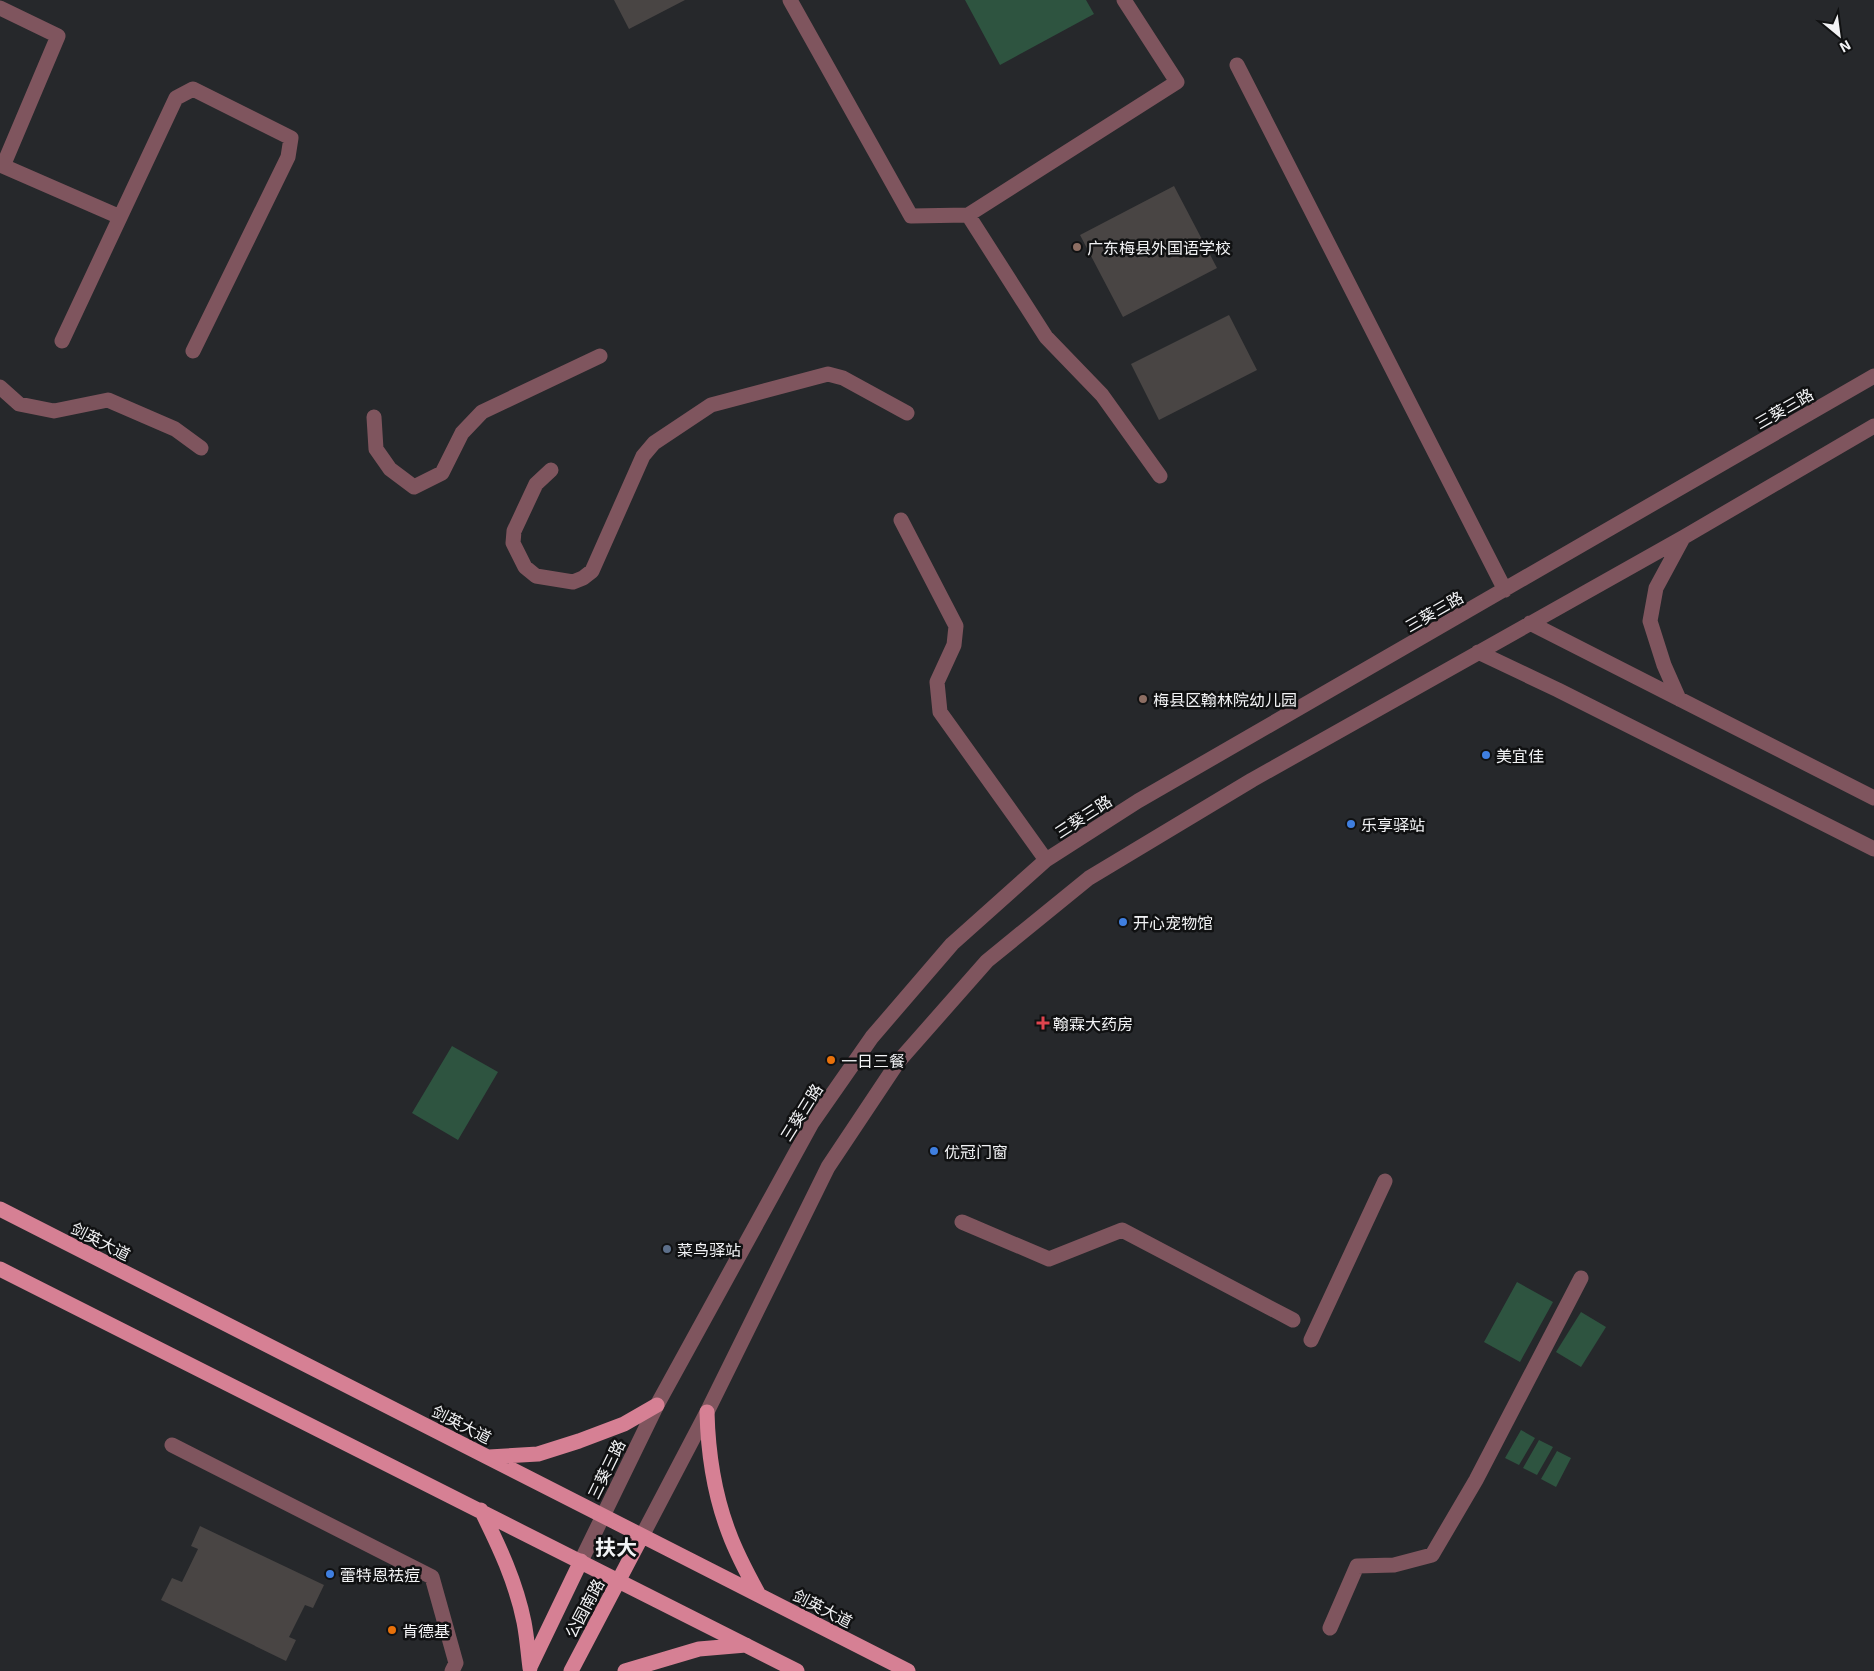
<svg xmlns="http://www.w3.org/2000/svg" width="1874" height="1671" font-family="'Exo 2','Noto Sans SC',sans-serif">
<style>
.green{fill:#2e5440}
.building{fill:#494544}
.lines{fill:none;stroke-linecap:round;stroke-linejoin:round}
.minor{stroke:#7f555e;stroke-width:15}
.major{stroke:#d68094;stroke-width:15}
.education-dot{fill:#8d6e63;stroke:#101112;stroke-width:2}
.shop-dot{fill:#3f7fe0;stroke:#101112;stroke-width:2}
.health-dot{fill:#e0444e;stroke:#101112;stroke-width:2}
.food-dot{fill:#e8710a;stroke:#101112;stroke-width:2}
.service-dot{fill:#5c6f8a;stroke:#101112;stroke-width:2}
.labels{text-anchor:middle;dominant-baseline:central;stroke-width:5;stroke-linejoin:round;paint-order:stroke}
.poi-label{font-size:16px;fill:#f2f3f5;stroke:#101112;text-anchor:start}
.street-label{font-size:16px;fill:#f2f3f5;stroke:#101112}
.district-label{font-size:21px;font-weight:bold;fill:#f2f3f5;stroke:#101112}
</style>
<rect width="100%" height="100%" fill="#26282b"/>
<!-- green -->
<path class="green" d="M965 0H1086L1094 14 1000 65Z
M452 1046 498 1072 458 1140 412 1113Z
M1517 1282 1553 1302 1520 1362 1484 1342Z
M1581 1312 1606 1327 1581 1367 1556 1352Z
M1521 1430 1535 1438 1519 1465 1505 1458Z
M1539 1440 1553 1447 1537 1475 1523 1468Z
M1557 1451 1571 1458 1556 1487 1541 1479Z"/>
<!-- building -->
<path class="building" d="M614 0H685L629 29Z
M1174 186 1217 268 1123 317 1080 235Z
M1229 315 1257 370 1159 420 1131 364Z
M200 1526 324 1585 313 1608 305 1605 289 1637 296 1640 286 1661 161 1600 172 1578 182 1582 198 1549 191 1546Z"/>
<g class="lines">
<!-- minor -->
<path class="minor" d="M790 0 911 216 968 215 1177 82 1124 0
M0 8 58 36 3 166 120 217
M1237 65 1505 590
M968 215 1046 337 1102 395 1160 476
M62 341 176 98 193 89 291 138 288 157 193 351
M0 387 19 404 54 411 108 400 175 429 201 448
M374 417 376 449 390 469 414 487 442 473 462 433 482 412 600 356
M551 470 536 484 514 531 513 543 525 567 536 576 573 582 583 578 592 571 643 456 654 443 711 405 828 374 843 378 907 413
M901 520 956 626 954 645 937 682 940 712 1046 860
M1530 623 1874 798
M1478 652 1558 690 1874 849
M1679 699 1664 665 1650 621 1656 588 1683 538
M962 1222 1049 1259 1122 1230 1293 1320
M1311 1340 1385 1181
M172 1445 432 1577 456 1663 452 1671
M642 1536 707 1412 828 1167 898 1062 987 961 1089 878 1252 780 1684 537 1874 426
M581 1561 657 1405 812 1123 872 1037 952 944 1046 860 1138 801 1874 376
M1330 1628 1357 1566 1394 1565 1432 1555 1476 1480 1581 1278"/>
<!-- major -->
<path class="major" d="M0 1209 908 1671
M0 1269 797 1671
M707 1412C708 1453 714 1494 729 1533 737 1555 748 1575 759 1595
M489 1457 538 1454 579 1441 624 1424 657 1405
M481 1510C499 1546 516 1582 524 1622 527 1637 528 1653 530 1668
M530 1667 581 1561
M571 1671 642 1536
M625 1671 699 1649 746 1645"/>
</g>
<!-- markers -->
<g class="education-dot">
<circle cx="1077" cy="247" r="5"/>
<circle cx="1143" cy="699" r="5"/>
</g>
<g class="shop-dot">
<circle cx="1486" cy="755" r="5"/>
<circle cx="1351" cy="824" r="5"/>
<circle cx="1123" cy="922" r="5"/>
<circle cx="934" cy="1151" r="5"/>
<circle cx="330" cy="1574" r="5"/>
</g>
<path class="health-dot" d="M1040.5 1015.5h5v5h5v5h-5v5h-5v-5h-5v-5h5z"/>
<g class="food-dot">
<circle cx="831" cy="1060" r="5"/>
<circle cx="392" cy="1630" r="5"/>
</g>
<circle class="service-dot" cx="667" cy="1249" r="5"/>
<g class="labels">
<!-- poi labels -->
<g class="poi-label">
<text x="1087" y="247">广东梅县外国语学校</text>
<text x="1153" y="699">梅县区翰林院幼儿园</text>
<text x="1496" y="755">美宜佳</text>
<text x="1361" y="824">乐享驿站</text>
<text x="1133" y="922">开心宠物馆</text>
<text x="1053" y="1023">翰霖大药房</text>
<text x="841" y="1060">一日三餐</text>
<text x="944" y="1151">优冠门窗</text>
<text x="677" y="1249">菜鸟驿站</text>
<text x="340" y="1574">蕾特恩祛痘</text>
<text x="402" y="1630">肯德基</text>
</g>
<!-- street labels -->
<g class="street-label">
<text transform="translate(1784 408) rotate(-30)">三葵三路</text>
<text transform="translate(1434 611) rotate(-30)">三葵三路</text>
<text transform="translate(1083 816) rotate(-33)">三葵三路</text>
<text transform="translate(801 1112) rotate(-58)">三葵三路</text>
<text transform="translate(101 1241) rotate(27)">剑英大道</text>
<text transform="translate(462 1424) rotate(27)">剑英大道</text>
<text transform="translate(606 1469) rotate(-64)">三葵三路</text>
<text transform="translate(584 1608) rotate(-62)">公园南路</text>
<text transform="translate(823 1608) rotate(27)">剑英大道</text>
</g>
<!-- district labels -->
<g class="district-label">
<text x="616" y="1546">扶大</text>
</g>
</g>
<!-- north arrow -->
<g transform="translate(1839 35) rotate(151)" stroke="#101112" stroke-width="4" paint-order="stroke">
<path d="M0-4L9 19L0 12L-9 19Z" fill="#f2f3f5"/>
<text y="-8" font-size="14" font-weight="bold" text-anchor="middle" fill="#f2f3f5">N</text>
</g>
</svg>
